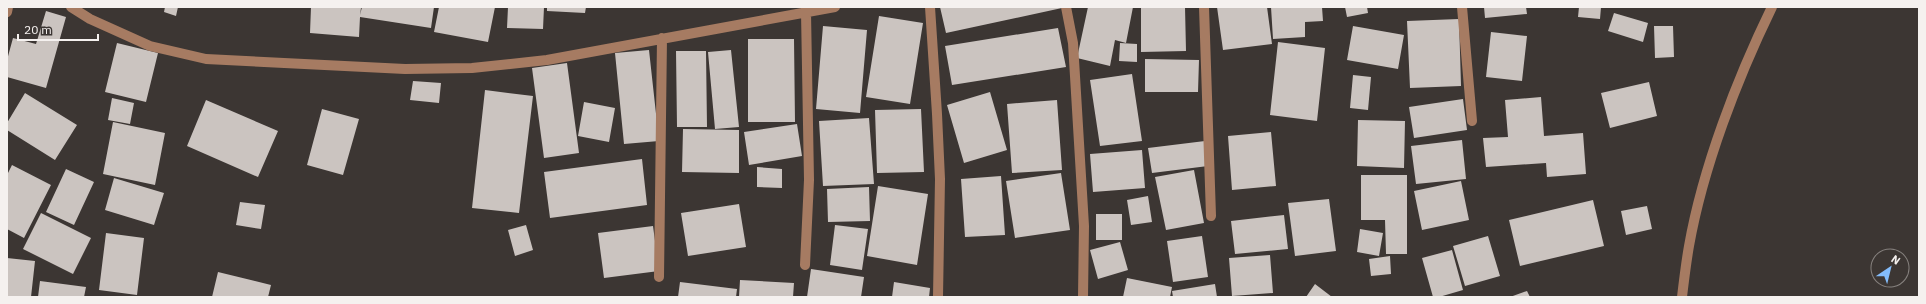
<svg xmlns="http://www.w3.org/2000/svg" width="1926" height="304" font-family="'IBM Plex Sans',sans-serif">
<style>
.building{fill:#cbc4c0}
.lines{fill:none;stroke-linecap:round;stroke-linejoin:round}
.minor{stroke:#a67b62;stroke-width:10}
</style>
<rect width="100%" height="100%" fill="#3c3633"/>
<!-- building -->
<path class="building" d="M165 7H178L176 16 164 12Z
M311 7 361 8 360 15 362 7H434L431 28 360 17 359 37 310 33Z
M439 7H495L488 42 434 32Z
M508 7H544L543 29 507 28Z
M547 7H586L585 13 547 11Z
M940 7H1062V8L946 33Z
M1088 7H1133L1126 43 1115 40 1110 66 1077 58Z
M1141 7H1185L1186 51 1141 52Z
M1217 7H1267L1272 44 1223 50Z
M1271 7H1322L1323 21 1305 22V37L1273 39Z
M1345 7H1367L1368 13 1347 17Z
M1484 7H1526L1527 14 1485 18Z
M1579 7H1601L1600 19 1578 17Z
M46 11 66 17 46 88 7 77V60L13 38 36 44Z
M1614 13 1648 23 1643 42 1608 31Z
M879 16 923 23 910 104 866 97Z
M1459 19 1461 86 1410 88 1407 21Z
M823 26 867 30 860 113 816 109Z
M1353 26 1404 35 1398 69 1347 60Z
M1654 26H1673L1674 57 1655 58Z
M1058 28 1066 67 952 85 945 46Z
M1491 32 1527 36 1522 81 1486 77Z
M748 39H794L795 122H748Z
M1278 42 1325 48 1317 121 1270 115Z
M117 43 158 53 146 102 105 92Z
M1120 43 1137 44V62L1119 61Z
M649 50 659 141 624 144 615 53Z
M731 50 739 127 715 129 708 52Z
M676 51H706L707 127H677Z
M1145 59 1199 60 1198 92H1145Z
M567 63 579 153 544 158 532 68Z
M1132 74 1142 141 1100 146 1090 80Z
M1353 75 1371 77 1368 110 1350 108Z
M413 81 441 83 439 103 410 100Z
M1649 82 1657 116 1610 128 1601 93Z
M485 90 533 96 519 213 472 208Z
M990 92 1007 150 964 163 947 105Z
M25 93 77 125 55 160 7 130V123Z
M1541 97 1544 136 1583 133 1586 174 1547 177 1546 163 1486 167 1483 138 1508 137 1505 100Z
M112 98 134 103 130 124 108 120Z
M1463 99 1467 130 1414 138 1409 107Z
M206 100 278 131 258 177 187 146Z
M1057 100 1062 170 1012 173 1007 104Z
M584 102 615 108 609 142 578 136Z
M322 109 359 119 343 175 307 165Z
M921 109 924 172 877 173 875 110Z
M869 118 874 184 823 186 819 121Z
M1358 120 1405 121 1404 168 1357 166Z
M113 122 165 133 155 185 103 174Z
M797 124 802 156 749 165 744 132Z
M683 129 739 130V173L682 172Z
M1271 132 1276 186 1232 190 1228 136Z
M1462 140 1466 179 1416 184 1411 146Z
M1205 141 1208 166 1152 173 1148 148Z
M1142 150 1145 188 1093 192 1090 154Z
M642 159 647 205 550 218 544 172Z
M12 165 51 185 24 238 7 229V175Z
M757 167 782 169V188L757 187Z
M66 169 94 182 74 225 46 212Z
M1194 170 1204 223 1166 230 1155 177Z
M1061 173 1070 230 1015 238 1006 181Z
M1361 175H1407V254H1386L1385 220H1361Z
M1001 176 1005 235 965 237 961 179Z
M114 178 164 193 154 225 105 210Z
M1461 181 1469 220 1422 230 1414 191Z
M878 186 928 194 917 265 867 256Z
M869 187 870 221 828 222 827 189Z
M1148 196 1152 222 1131 225 1127 200Z
M1329 199 1336 251 1295 256 1288 203Z
M1593 200 1604 246 1520 266 1509 220Z
M240 202 265 205 261 229 236 225Z
M739 204 746 247 688 256 681 213Z
M1647 206 1652 229 1626 235 1621 211Z
M41 213 91 238 73 274 23 249Z
M1096 214H1122V240H1096Z
M1284 215 1288 249 1235 254 1231 221Z
M526 225 533 250 515 256 508 230Z
M835 225 868 229 862 270 830 265Z
M653 226 659 271 604 278 598 233Z
M1360 229 1383 233 1379 256 1357 252Z
M106 233 144 238 137 295 99 290Z
M1202 236 1208 277 1173 282 1167 241Z
M1488 236 1500 276 1465 286 1453 246Z
M1120 242 1128 270 1098 279 1090 250Z
M1452 250 1463 290 1439 297H1433L1422 258Z
M1270 255 1273 293 1232 296 1229 258Z
M1390 256 1391 274 1371 276 1369 259Z
M7 258 35 261 31 297H7Z
M811 269 864 277 861 297H807Z
M218 272 271 285 268 297H212Z
M1127 278 1172 287 1170 297H1123Z
M740 280 794 283 793 297H739Z
M40 281 86 287 84 297H38Z
M680 282 737 289 736 297H678Z
M894 282 930 288 929 297H892Z
M1215 284 1217 297H1173L1172 291Z
M1315 284 1332 297H1306Z
M1527 291 1530 297H1510Z"/>
<g class="lines">
<!-- minor -->
<path class="minor" d="M71 7 90 19 150 46 206 59 405 69 472 68 547 60 835 7
M930 7 937 114 940 179 938 297
M1066 7 1073 43 1084 226 1083 297
M1204 7 1211 216
M1462 7 1472 121
M7 12 8 7
M805 265 809 180 806 12
M659 277 662 38
M1682 297C1684 280 1686 263 1689 246 1703 167 1737 79 1772 7"/>
</g>
<!-- border -->
<rect width="1926" height="304" fill="none" stroke="#f5f1ef" stroke-width="16"/>
<!-- north arrow -->
<g transform="translate(1890 268) rotate(35)"><circle r="19" fill="#3c3633" stroke="#86817e"/>
<path d="M0-3L7 15L0 10L-7 15Z" fill="#84bcfb"/>
<text y="-6" font-size="11" font-weight="bold" text-anchor="middle" fill="#f5f1ef">N</text>
</g>
<!-- scale -->
<path d="M18 34v6h80v-6" fill="none" stroke="#f5f1ef" stroke-width="2"/>
<text x="24" y="34" font-size="12" fill="#f5f1ef" stroke="#3c3633" stroke-width="3" paint-order="stroke">20 m</text>
</svg>
